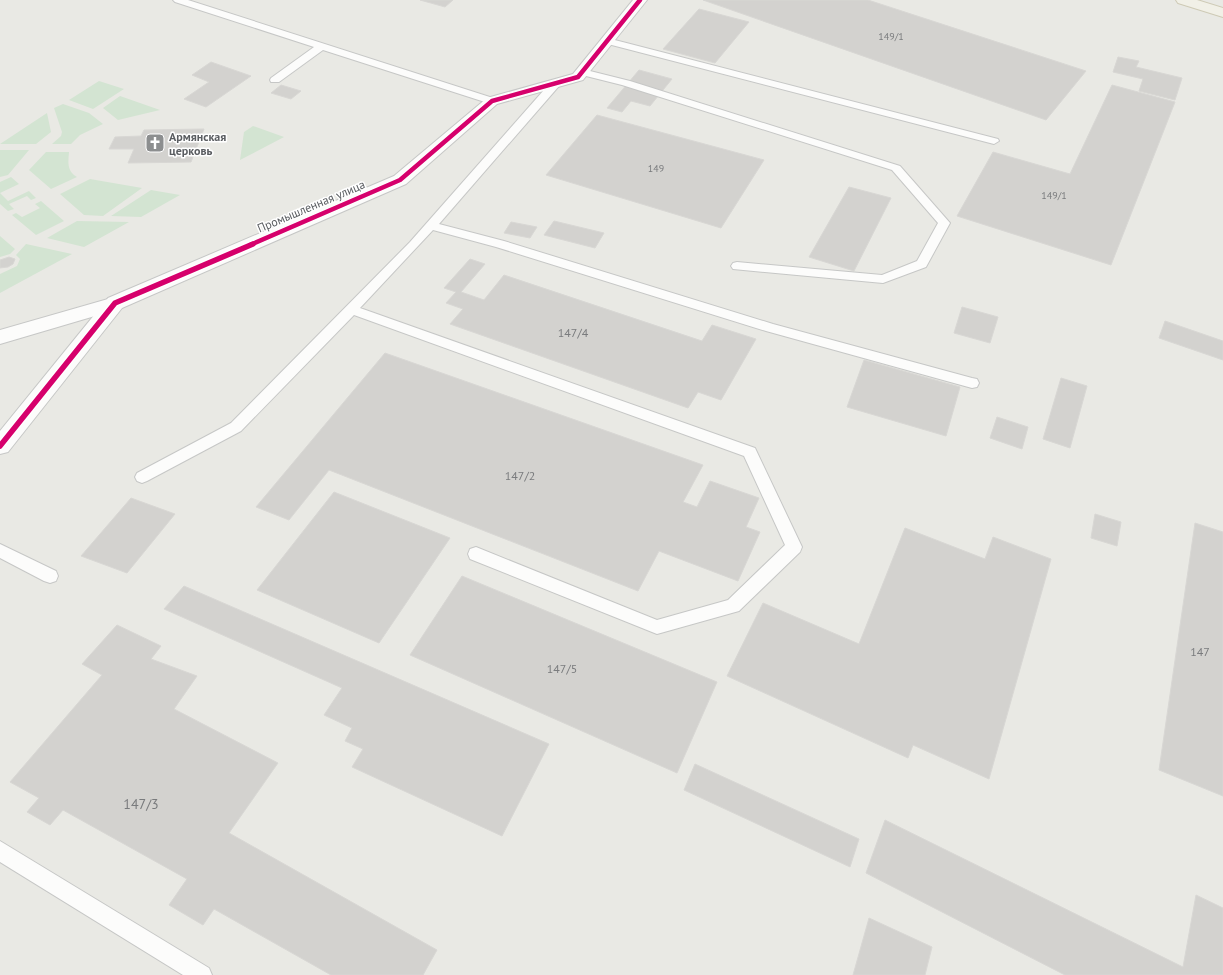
<svg xmlns="http://www.w3.org/2000/svg" width="1223" height="975" font-family="'PT Sans',sans-serif">
<style>
.green{fill:#d3e4d2}
.building{fill:#d3d2cf;stroke:#d8d7d4}
.lines{fill:none;stroke-linecap:round;stroke-linejoin:round}
.service-casing{stroke:#c6c7c6;stroke-width:2}
.minor-casing{stroke:#c6c7c6;stroke-width:2}
.tertiary-casing{stroke:#c6c7c6;stroke-width:2}
.primary-casing{stroke:#cecab5;stroke-width:2}
.service{fill:#fcfcfb;fill-rule:evenodd}
.minor{fill:#fcfcfb;fill-rule:evenodd}
.tertiary{fill:#fcfcfb;fill-rule:evenodd}
.primary{fill:#f1f0e7;fill-rule:evenodd}
.cycleway-far1-casing{stroke:#fff;stroke-width:6}
.cycleway-casing{stroke:#fff;stroke-width:8}
.cycleway-far1{stroke:#d6006c;stroke-width:4.5}
.cycleway{stroke:#d6006c;stroke-width:5.5}
.labels{text-anchor:middle;dominant-baseline:central;stroke-width:3;stroke-linejoin:round;paint-order:stroke}
.far-number-label{font-size:10px;fill:#797b7d}
.far-poi-label{font-size:12px;font-weight:bold;fill:#5a5d61;stroke:#fff;text-anchor:start}
.far-street-label{font-size:12px;fill:#5a5d61;stroke:#fff}
.number-label{font-size:12px;fill:#797b7d}
.near-number-label{font-size:14px;fill:#797b7d}
</style>
<rect width="100%" height="100%" fill="#e9e9e4"/>
<!-- green -->
<path class="green" d="M99 81 124 89 93 109 69 100Z
M120 96 160 110 118 120 103 108Z
M63 104 89 113 103 124 80 135 71 144H52L61 136 62 132 54 108Z
M47 113 51 132 36 144H0Z
M253 126 284 137 240 160 244 132Z
M0 150H29L8 175 0 177Z
M46 152H69C68 163 67 171 77 177L51 189 29 170Z
M11 177 19 184 0 193 8 201 29 191 36 198 31 200 27 196 9 204 14 209 8 211 0 204V182Z
M90 179 142 188 103 216 84 215 60 194Z
M151 190 180 195 141 217 111 216Z
M41 201 64 221 36 235 12 215 16 213 22 217 40 208 35 204Z
M77 221 129 222 84 247 47 238Z
M0 236 15 249 10 254 0 257Z
M26 244 72 254 0 293V274L17 266 20 259 16 255Z"/>
<!-- building -->
<path class="building" d="M420 0H453L445 7Z
M703 0H868L1086 71 1046 120Z
M699 9 749 22 715 63 663 49Z
M1118 57 1139 61 1136 67 1182 78 1175 100 1139 91 1143 79 1113 72Z
M211 62 251 76 206 107 184 99 209 82 192 75Z
M639 70 672 79 650 106 631 101 622 112 607 108Z
M281 85 301 91 291 99 271 93Z
M1112 85 1175 102 1111 265 957 216 993 152 1070 174Z
M597 115 764 160 721 228 546 175Z
M204 129 191 162 128 163 134 149H109L115 137 141 136 144 130Z
M849 187 891 198 854 271 809 257Z
M554 221 604 233 595 248 544 235Z
M511 222 537 227 530 238 504 233Z
M9 257 15 259 13 264 8 267 0 268V260Z
M470 259 485 264 461 292 484 300 504 275 702 341 712 325 756 339 721 400 698 392 688 408 450 324 463 309 446 303 456 292 444 288Z
M962 307 998 317 990 343 954 333Z
M1165 321 1223 341V360L1159 338Z
M385 353 703 465 683 502 697 507 710 481 759 498 746 527 760 532 738 581 659 551 638 591 329 470 289 520 256 507Z
M864 360 960 387 946 436 847 407Z
M1061 378 1087 386 1070 448 1043 439Z
M997 417 1028 427 1022 449 990 438Z
M334 492 450 538 379 643 257 590Z
M131 498 175 514 127 573 81 556Z
M1095 514 1121 522 1117 546 1091 538Z
M1195 523 1223 532V796L1159 770Z
M905 528 985 559 993 537 1051 559 989 779 913 745 908 758 727 676 763 603 859 644Z
M462 576 717 682 677 773 410 655Z
M184 586 549 744 502 836 352 767 363 749 345 741 352 728 324 715 342 688 164 609Z
M117 625 161 646 151 659 197 676 174 709 278 763 229 833 437 950 423 975H331L214 909 203 925 169 905 187 879 63 810 50 825 27 812 39 798 10 782 102 675 82 664Z
M695 764 859 839 850 867 684 790Z
M885 820 1183 967 1196 895 1223 908V975H1065L866 873Z
M869 918 932 947 925 975H853Z"/>
<g class="lines">
<!-- service casing -->
<g class="service-casing">
<path id="service" d="M173 0H188L496 99 497 101 492 104 488 103 323 50 279 82H271L270 80 271 78 314 47 175 2Z
M607 38 998 139 999 141 994 144 604 43 602 41Z
M582 69 630 81 900 166 950 223 926 267 883 283 733 269 731 266 733 263 737 262 882 275 917 261 938 223 892 170 622 85 578 74 577 72 578 70Z
M555 81 560 84 559 86 439 224 504 241 773 324 972 378 977 379 979 383 977 387 972 388 766 331 496 247 433 230 360 308 755 448 802 547 800 552 739 611 657 634 470 559 468 554 470 549 476 547 657 620 728 600 785 545 744 456 354 315 241 431 147 481 142 483 137 481 135 477 137 473 231 423 410 242 551 82Z
M0 544 56 571 58 576 56 581 50 583 44 581 0 558Z
M0 841 209 968 212 975H183L0 862Z"/>
</g>
<!-- minor casing -->
<g class="minor-casing">
<path id="minor" d="M633 0H647L583 80 497 104 406 184 122 308 8 452 0 454V431L108 298 394 176 487 98 573 74Z"/>
</g>
<!-- tertiary casing -->
<g class="tertiary-casing">
<path id="tertiary" d="M115 297 122 298 124 303 122 308 0 344V330Z"/>
</g>
<!-- primary casing -->
<g class="primary-casing">
<path id="primary" d="M1176 0H1197L1223 8V17L1178 3Z"/>
</g>
<!-- service -->
<use href="#service" class="service"/>
<!-- minor -->
<use href="#minor" class="minor"/>
<!-- tertiary -->
<use href="#tertiary" class="tertiary"/>
<!-- primary -->
<use href="#primary" class="primary"/>
<!-- cycleway-far1 casing -->
<g class="cycleway-far1-casing">
<path id="cycleway-far1" d="M250 245 400 180 492 101 578 77 640 0"/>
</g>
<!-- cycleway casing -->
<g class="cycleway-casing">
<path id="cycleway" d="M0 446 115 303 253 244"/>
</g>
<!-- cycleway-far1 -->
<use href="#cycleway-far1" class="cycleway-far1"/>
<!-- cycleway -->
<use href="#cycleway" class="cycleway"/>
</g>
<!-- icons -->
<defs>
<g id="church-square" transform="scale(1)"><rect x="-9" y="-9" width="18" height="18" rx="4" fill="#8c8e8f" stroke="#fff"/><path d="M-1.2-6h2.4v3.5h3.3v2.4h-3.3V6h-2.4V-.1h-3.3v-2.4h3.3Z" fill="#fff"/></g>
</defs>
<g fill-rule="evenodd">
<use href="#church-square" x="155" y="143"/>
</g>
<g class="labels">
<!-- far-number labels -->
<g class="far-number-label">
<text x="891" y="36">149/1</text>
<text x="656" y="168">149</text>
<text x="1054" y="195">149/1</text>
</g>
<!-- far-poi labels -->
<g class="far-poi-label">
<text x="169" y="136">Армянская<tspan x="169" dy="14">церковь</tspan></text>
</g>
<!-- far-street labels -->
<g class="far-street-label">
<text transform="translate(311 206) rotate(-23)">Промышленная улица</text>
</g>
<!-- number labels -->
<g class="number-label">
<text x="573" y="332">147/4</text>
<text x="520" y="475">147/2</text>
<text x="1200" y="651">147</text>
<text x="562" y="668">147/5</text>
</g>
<!-- near-number labels -->
<g class="near-number-label">
<text x="141" y="804">147/3</text>
</g>
</g>
</svg>
